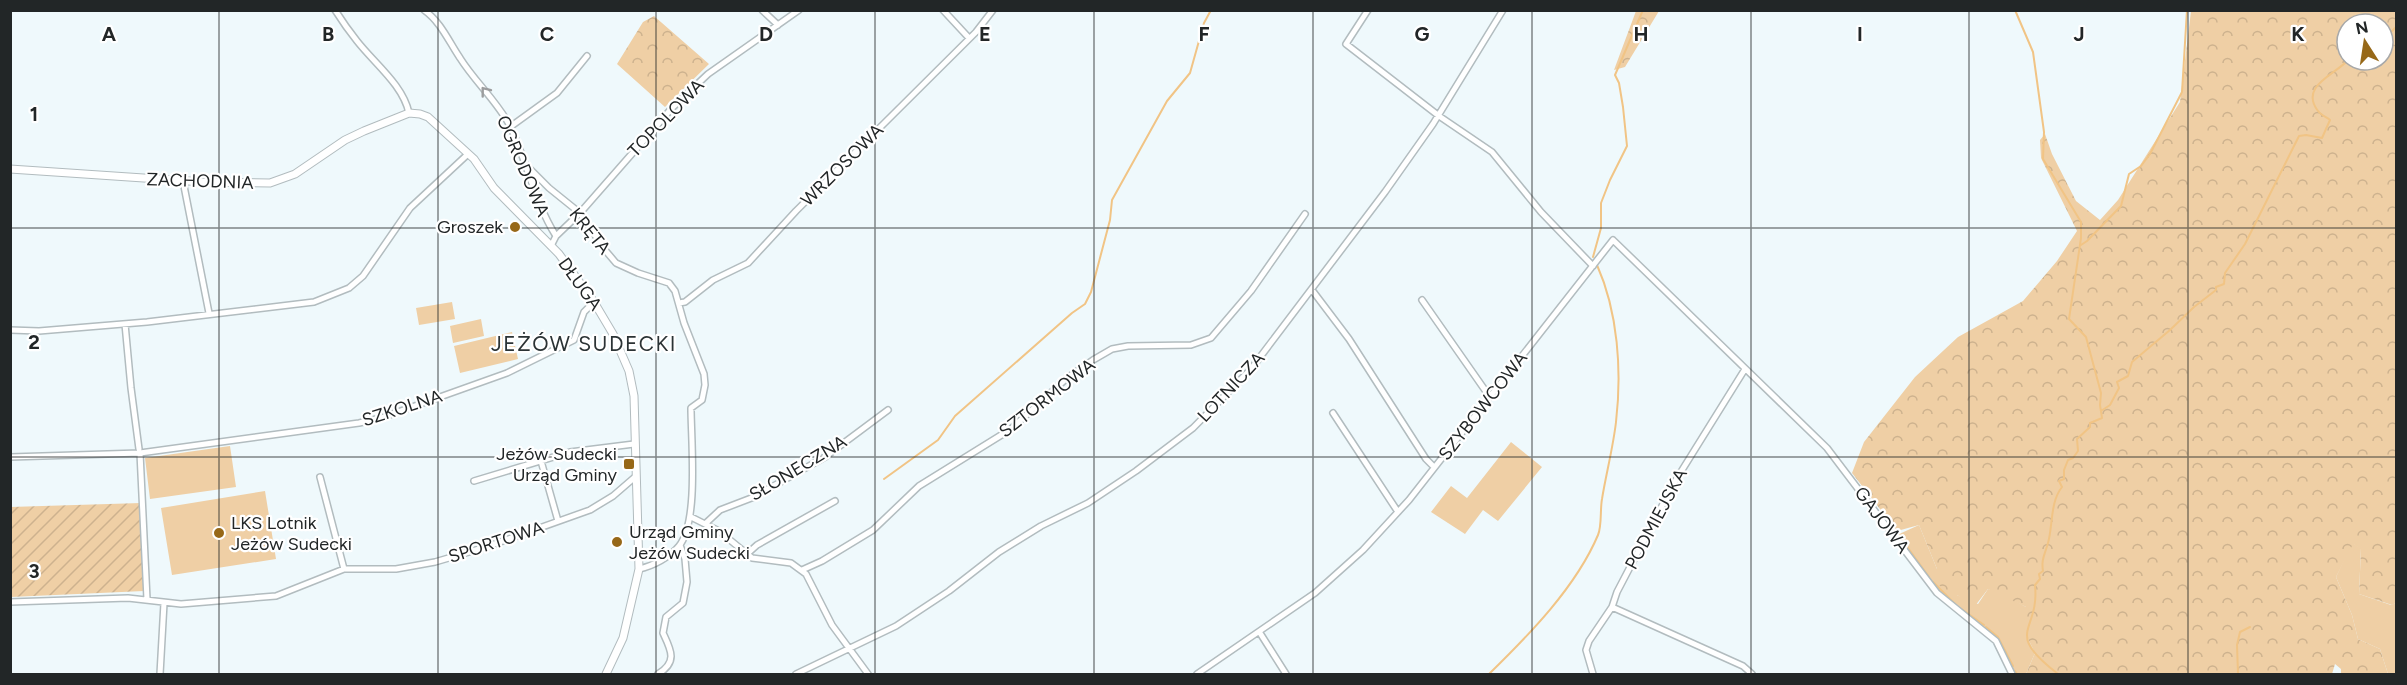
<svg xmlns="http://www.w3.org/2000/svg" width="2407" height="685" font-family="Figtree,sans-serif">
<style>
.grass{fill:#efcfa5}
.forest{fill:url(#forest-crowns);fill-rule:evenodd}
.garden{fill:url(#garden-furrows)}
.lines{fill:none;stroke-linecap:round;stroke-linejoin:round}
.stream{stroke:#f1c485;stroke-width:2}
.minor-casing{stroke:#b2bcbf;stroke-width:8}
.tertiary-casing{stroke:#b2bcbf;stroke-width:9}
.minor{stroke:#fff;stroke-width:5}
.tertiary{stroke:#fff;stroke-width:7}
.oneway{stroke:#9c9d9e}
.grid{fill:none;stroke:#222627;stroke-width:1.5;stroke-opacity:0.55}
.poi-dot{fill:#976818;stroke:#fff;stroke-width:2}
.labels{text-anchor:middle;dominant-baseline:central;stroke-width:4.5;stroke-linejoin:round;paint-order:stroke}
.street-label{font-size:18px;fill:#222627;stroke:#fff}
.poi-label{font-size:18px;fill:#222627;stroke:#fff;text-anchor:end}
.quarter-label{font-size:21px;letter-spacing:1.5px;fill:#2b3335;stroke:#fff}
.grid-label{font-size:20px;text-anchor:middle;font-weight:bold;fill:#222627;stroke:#fff;stroke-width:4.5;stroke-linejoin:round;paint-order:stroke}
</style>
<defs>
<pattern id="forest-crowns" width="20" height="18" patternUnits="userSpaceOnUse" patternTransform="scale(1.5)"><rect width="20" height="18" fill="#efcfa5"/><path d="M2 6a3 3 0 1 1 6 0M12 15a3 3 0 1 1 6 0" fill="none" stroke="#cdb28e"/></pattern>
<pattern id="garden-furrows" width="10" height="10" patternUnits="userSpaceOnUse" patternTransform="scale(1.5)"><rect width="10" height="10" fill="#efcfa5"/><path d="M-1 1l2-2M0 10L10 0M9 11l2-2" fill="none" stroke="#cdb28e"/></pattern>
</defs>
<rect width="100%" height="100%" fill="#eff9fc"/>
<!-- grass -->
<path class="grass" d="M452 302 455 319 419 325 416 308Z
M481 319 484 336 453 343 450 326Z
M512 332 518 359 460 373 454 346Z
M1511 442 1542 467 1498 521 1483 510 1465 534 1431 512 1451 486 1467 498Z
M230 446 236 487 150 499 145 458Z
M265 491 276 559 172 575 161 508Z
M1919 525 1937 569 1957 595 1978 604 1988 589 1997 591 2026 607V635L2035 653 2026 674H2014L1997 639 1958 608 1932 583 1897 535Z
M2352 543 2361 548 2359 594 2391 605 2396 603V674H2388L2380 649 2358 639 2352 615 2336 577Z"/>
<!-- forest -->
<path class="forest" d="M1636 11H1659L1625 67 1614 70Z
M2191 11H2396V603L2392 605 2359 594 2361 549 2353 544 2336 577 2352 615 2358 639 2380 649 2388 674H2341V669L2335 664 2332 674H2026L2035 653 2026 635V607L1988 589 1975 606 1957 595 1950 597 1933 578 1937 569 1919 525 1897 531 1852 473 1864 442 1915 377 1958 337 2023 301 2057 261 2077 231 2041 158 2040 140 2045 134 2052 154 2076 201 2100 220 2118 200 2180 102ZM2347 24H2383V60H2347Z
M654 16 709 64 665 107 617 64 643 22Z"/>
<!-- garden -->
<path class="garden" d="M141 503 144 591 11 597 10 507Z"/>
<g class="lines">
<!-- stream -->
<path class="stream" d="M2015 10 2033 52 2044 132 2043 159 2081 222V238L2069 319 2086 337 2101 393 2100 405 2102 418 2090 423V427L2077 439 2078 451 2073 458 2068 460 2064 470V479L2059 481 2062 487C2050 502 2053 525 2048 543 2045 554 2041 559 2043 571L2039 574 2040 579 2035 585C2040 633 2002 631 2058 674
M2383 40 2396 27
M2081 245 2087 241 2121 206 2129 174 2141 166 2150 154 2182 92 2187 10
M1593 257 1601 228V203L1610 180 1627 146 1623 107 1619 83 1615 75 1643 10
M2101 411 2110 405 2119 388 2117 382 2128 376 2132 362 2170 330 2194 307 2216 290V287L2224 284 2225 273 2245 244 2299 136 2306 135 2322 138 2330 120C2326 117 2321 115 2318 111 2299 86 2335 75 2348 60
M884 479 938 440 955 416 1072 313 1085 304 1091 292 1110 220 1112 200 1167 101 1190 73 1204 23 1211 10
M1898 534 1929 577
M1933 582 1956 605
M1960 608 1984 625
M1986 627 1998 637 2013 666
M2015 671 2017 674
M1489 674C1529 635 1576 587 1598 535 1602 526 1600 509 1602 499 1606 474 1613 448 1616 422 1622 371 1618 312 1597 265
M2238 674 2237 645 2240 632 2250 627"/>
<!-- minor casing -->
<g class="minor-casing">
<path id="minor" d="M335 10C342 21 349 31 357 41 375 64 403 85 409 113
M424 10C441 22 449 42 460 58 475 82 497 101 510 126 527 162 535 203 556 236
M762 10 778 25
M943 10 969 38
M1368 10 1346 44 1439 116 1492 152 1541 212 1593 266
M510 127 557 93 587 56
M527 166 549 188 580 213 605 250 616 263 638 273 669 283 675 291 684 323 704 374 705 385 702 400 691 408C691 440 699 522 679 546 670 557 653 566 639 569
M183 181 209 313
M551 246 556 236 580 213 672 108 708 74 799 10
M1312 290 1349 339 1426 459 1434 467
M1422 300 1487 393 1491 395
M679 303 685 302 713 280 748 263 796 211 976 32 993 10
M125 324 131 388 139 449
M10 330 39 331 147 322 314 302 349 288 363 276 410 208 468 154
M1333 413 1398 512
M10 457 140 453
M541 461 558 521
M320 477 344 569
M474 481 570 452 634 444
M691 517 719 531 752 558 791 563 806 574 832 625 868 674
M706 523 720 510 754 497 825 457 888 410
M747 554 757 545 835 501
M802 570 822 561 873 530 919 486 1011 429 1067 378 1093 360 1112 349 1128 346 1191 345 1211 338 1251 291 1305 214
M147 599 140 453 359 423 381 418 507 373 574 340 584 312 594 302
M10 602 128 598 181 604 276 596 344 569H396L435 562 486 547 590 510 613 496 635 477
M1612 607 1743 666 1752 674
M1260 633 1286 674
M160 674 164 603
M658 674C678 662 671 650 663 633L666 617 683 603 687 582 685 559 680 545
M796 674 896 626 949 591 999 552 1041 526 1088 503 1136 471 1193 428 1251 369 1385 192 1433 124 1503 10
M1197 674 1315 593 1363 550 1409 500 1613 240 1827 448 1937 593 1996 641 2012 674
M1593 674 1586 650 1589 641 1612 607 1617 592 1674 483 1745 369"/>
</g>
<!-- tertiary casing -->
<g class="tertiary-casing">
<path id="tertiary" d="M10 169 203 182 270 183 295 174 345 140 364 131 409 113 420 114 428 117 474 159 494 188 559 254 594 302 613 334 629 371 634 396 639 569 623 638 606 674"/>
</g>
<!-- minor -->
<use href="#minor" class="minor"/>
<!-- tertiary -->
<use href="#tertiary" class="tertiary"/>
</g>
<!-- one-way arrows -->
<defs><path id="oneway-chevron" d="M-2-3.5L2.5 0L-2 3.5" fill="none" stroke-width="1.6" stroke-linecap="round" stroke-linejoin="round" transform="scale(1.5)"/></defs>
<use class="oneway" href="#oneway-chevron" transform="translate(485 91) rotate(-128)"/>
<!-- grid -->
<path class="grid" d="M219 10V674M438 10V674M656 10V674M875 10V674M1094 10V674M1313 10V674M1532 10V674M1751 10V674M1969 10V674M2188 10V674M10 228H2396M10 457H2396"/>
<!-- markers -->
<g class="poi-dot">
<circle cx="515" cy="227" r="6"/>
<rect x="623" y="458" width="12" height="12" rx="3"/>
<circle cx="219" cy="533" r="6"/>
<circle cx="617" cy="542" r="6"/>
</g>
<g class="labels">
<!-- street labels -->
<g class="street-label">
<text transform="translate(666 118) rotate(-46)">TOPOLOWA</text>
<text transform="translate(842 165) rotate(-45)">WRZOSOWA</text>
<text transform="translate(523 166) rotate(67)">OGRODOWA</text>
<text transform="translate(200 181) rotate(2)">ZACHODNIA</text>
<text transform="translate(590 231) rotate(51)">KRĘTA</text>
<text transform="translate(580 284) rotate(54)">DŁUGA</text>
<text transform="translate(1231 387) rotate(-47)">LOTNICZA</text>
<text transform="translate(1047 398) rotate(-38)">SZTORMOWA</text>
<text transform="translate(1483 406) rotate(-52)">SZYBOWCOWA</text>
<text transform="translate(402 408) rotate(-18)">SZKOLNA</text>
<text transform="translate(798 468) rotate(-31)">SŁONECZNA</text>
<text transform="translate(1656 519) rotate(-62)">PODMIEJSKA</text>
<text transform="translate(1882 520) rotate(53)">GAJOWA</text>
<text transform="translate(496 542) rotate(-18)">SPORTOWA</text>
</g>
<!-- poi labels -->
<g class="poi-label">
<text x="503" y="227">Groszek</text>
<text x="617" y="454">Jeżów Sudecki<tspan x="617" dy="21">Urząd Gminy</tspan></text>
<text x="231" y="523" text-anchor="start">LKS Lotnik<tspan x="231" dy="21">Jeżów Sudecki</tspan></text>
<text x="629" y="532" text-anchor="start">Urząd Gminy<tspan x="629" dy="21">Jeżów Sudecki</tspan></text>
</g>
<!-- quarter labels -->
<g class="quarter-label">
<text x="584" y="343">JEŻÓW SUDECKI</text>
</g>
</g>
<g class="grid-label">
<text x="109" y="41">A</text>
<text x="328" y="41">B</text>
<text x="547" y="41">C</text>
<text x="766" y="41">D</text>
<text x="985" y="41">E</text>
<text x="1204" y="41">F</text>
<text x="1422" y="41">G</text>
<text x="1641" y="41">H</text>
<text x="1860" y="41">I</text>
<text x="2079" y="41">J</text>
<text x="2298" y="41">K</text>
<text x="34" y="121">1</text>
<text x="34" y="349">2</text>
<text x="34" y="578">3</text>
</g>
<!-- border -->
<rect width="2407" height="685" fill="none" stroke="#222627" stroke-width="24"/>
<!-- north arrow -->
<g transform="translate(2365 42) rotate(348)"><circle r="28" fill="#ffffff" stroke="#a7a8a9" stroke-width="1.5"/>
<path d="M0-4.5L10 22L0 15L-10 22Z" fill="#976818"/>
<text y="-9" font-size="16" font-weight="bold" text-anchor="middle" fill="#222627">N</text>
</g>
</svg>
